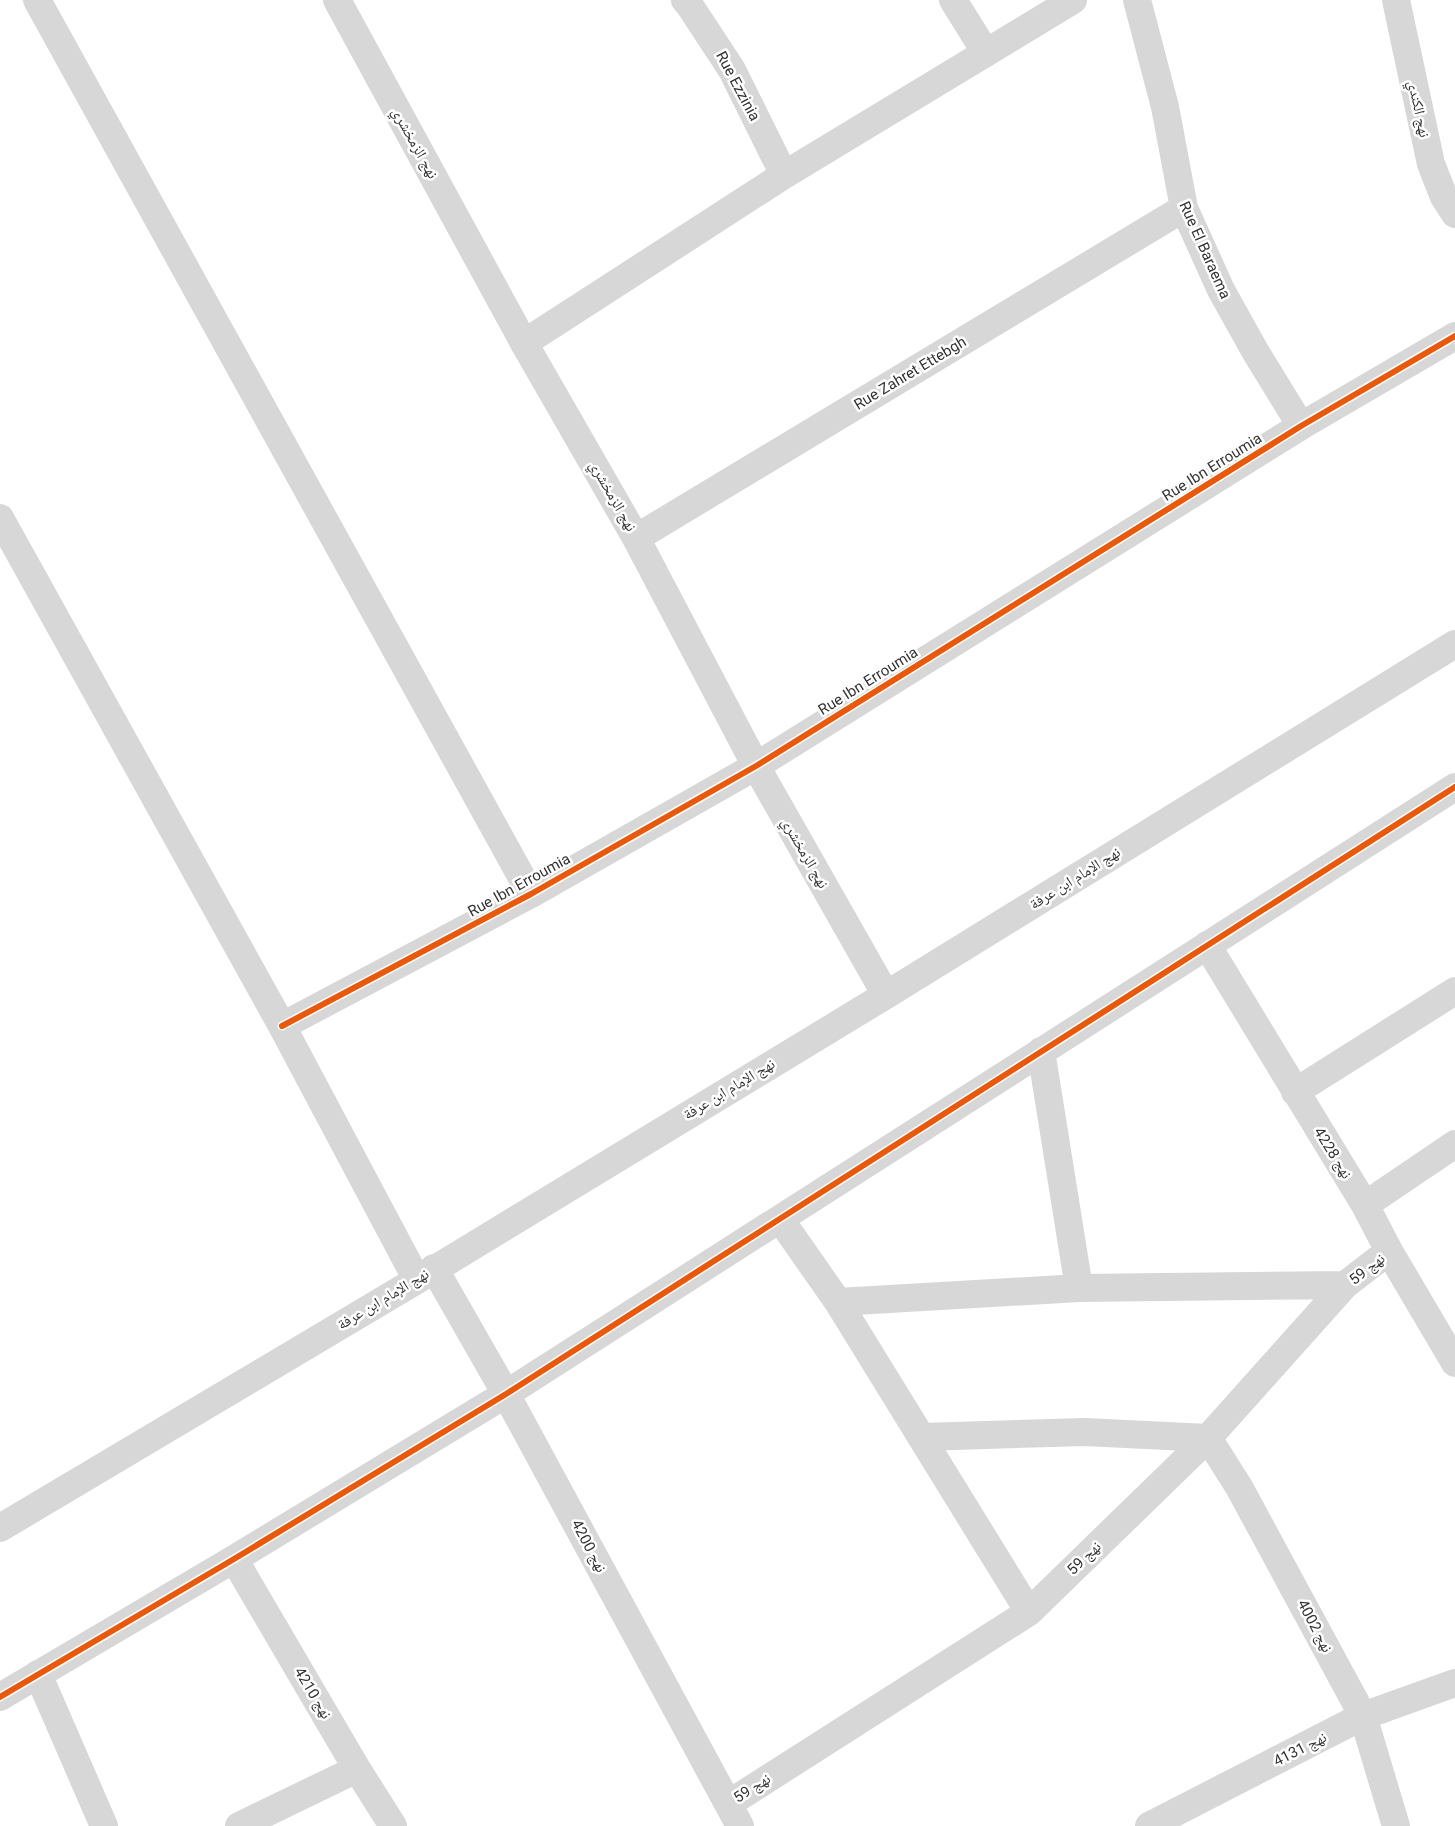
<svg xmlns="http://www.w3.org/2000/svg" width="1455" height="1826" font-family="Roboto,'Noto Naskh Arabic',sans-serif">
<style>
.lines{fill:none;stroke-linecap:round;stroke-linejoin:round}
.minor{stroke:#d7d7d7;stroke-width:28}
.cycleway-casing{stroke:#fff;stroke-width:9}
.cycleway{stroke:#e8590c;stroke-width:6}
.labels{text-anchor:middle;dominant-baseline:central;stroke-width:5;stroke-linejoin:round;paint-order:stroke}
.street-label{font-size:15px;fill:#333;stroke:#fff}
</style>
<rect width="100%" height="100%" fill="#fff"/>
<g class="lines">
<!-- minor -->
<path class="minor" d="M37 0 531 894
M337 0 524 343 636 538 756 766 886 995
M685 0 690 6 732 70 784 175
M953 0 986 53
M1137 0 1165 107 1184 208 1221 290 1255 351 1301 426
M1396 0 1431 164 1444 197 1455 214
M524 343 784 175 1073 0
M0 518 282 1026 417 1280
M636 538 1184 208
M1207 945 1365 1205 1389 1251 1455 1363
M282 1026 531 894 756 766 1301 426 1455 336
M1041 1051 1079 1288
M1295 1092 1455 991
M1365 1205 1455 1144
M780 1219 838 1302 1029 1612
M434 1268 506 1394 740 1826
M838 1302 1079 1288 1345 1285
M921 1437 1085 1432 1208 1438 1239 1487 1363 1716 1396 1826
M0 1528 417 1280 886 995 1455 644
M234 1559 357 1769 393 1826
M38 1674 104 1826
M0 1697 234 1559 506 1394 1455 787
M728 1804 1029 1612 1208 1438 1345 1285 1389 1251
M239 1826 357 1769
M1149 1826 1363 1716 1455 1683"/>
<!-- cycleway casing -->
<g class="cycleway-casing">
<path id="cycleway" d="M282 1026 531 894 756 766 1301 426 1455 336
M0 1697 234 1559 506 1394 1455 787"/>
</g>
<!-- cycleway -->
<use href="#cycleway" class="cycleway"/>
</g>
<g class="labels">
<!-- street labels -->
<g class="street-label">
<text transform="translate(738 86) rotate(62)">Rue Ezzinia</text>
<text transform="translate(1419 109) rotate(78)">نهج الكندي</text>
<text transform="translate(415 143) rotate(61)">نهج الزمخشري</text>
<text transform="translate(1205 250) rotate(66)">Rue El Baraema</text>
<text transform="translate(910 373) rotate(-31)">Rue Zahret Ettebgh</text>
<text transform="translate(1212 467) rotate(-32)">Rue Ibn Erroumia</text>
<text transform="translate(613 496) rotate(60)">نهج الزمخشري</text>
<text transform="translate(868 681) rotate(-32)">Rue Ibn Erroumia</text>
<text transform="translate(805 853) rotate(60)">نهج الزمخشري</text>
<text transform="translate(1075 878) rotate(-32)">نهج الإمام ابن عرفة</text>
<text transform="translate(519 885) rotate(-29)">Rue Ibn Erroumia</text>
<text transform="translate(729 1089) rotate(-31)">نهج الإمام ابن عرفة</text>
<text transform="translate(1333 1153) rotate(58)">نهج 4228</text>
<text transform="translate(1367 1269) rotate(-38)">نهج 59</text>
<text transform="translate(383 1299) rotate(-31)">نهج الإمام ابن عرفة</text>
<text transform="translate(589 1546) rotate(62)">نهج 4200</text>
<text transform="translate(1084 1558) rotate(-44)">نهج 59</text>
<text transform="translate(1315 1626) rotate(62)">نهج 4002</text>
<text transform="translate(313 1693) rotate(59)">نهج 4210</text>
<text transform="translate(1300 1749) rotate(-27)">نهج 4131</text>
<text transform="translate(752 1788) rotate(-33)">نهج 59</text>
</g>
</g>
</svg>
